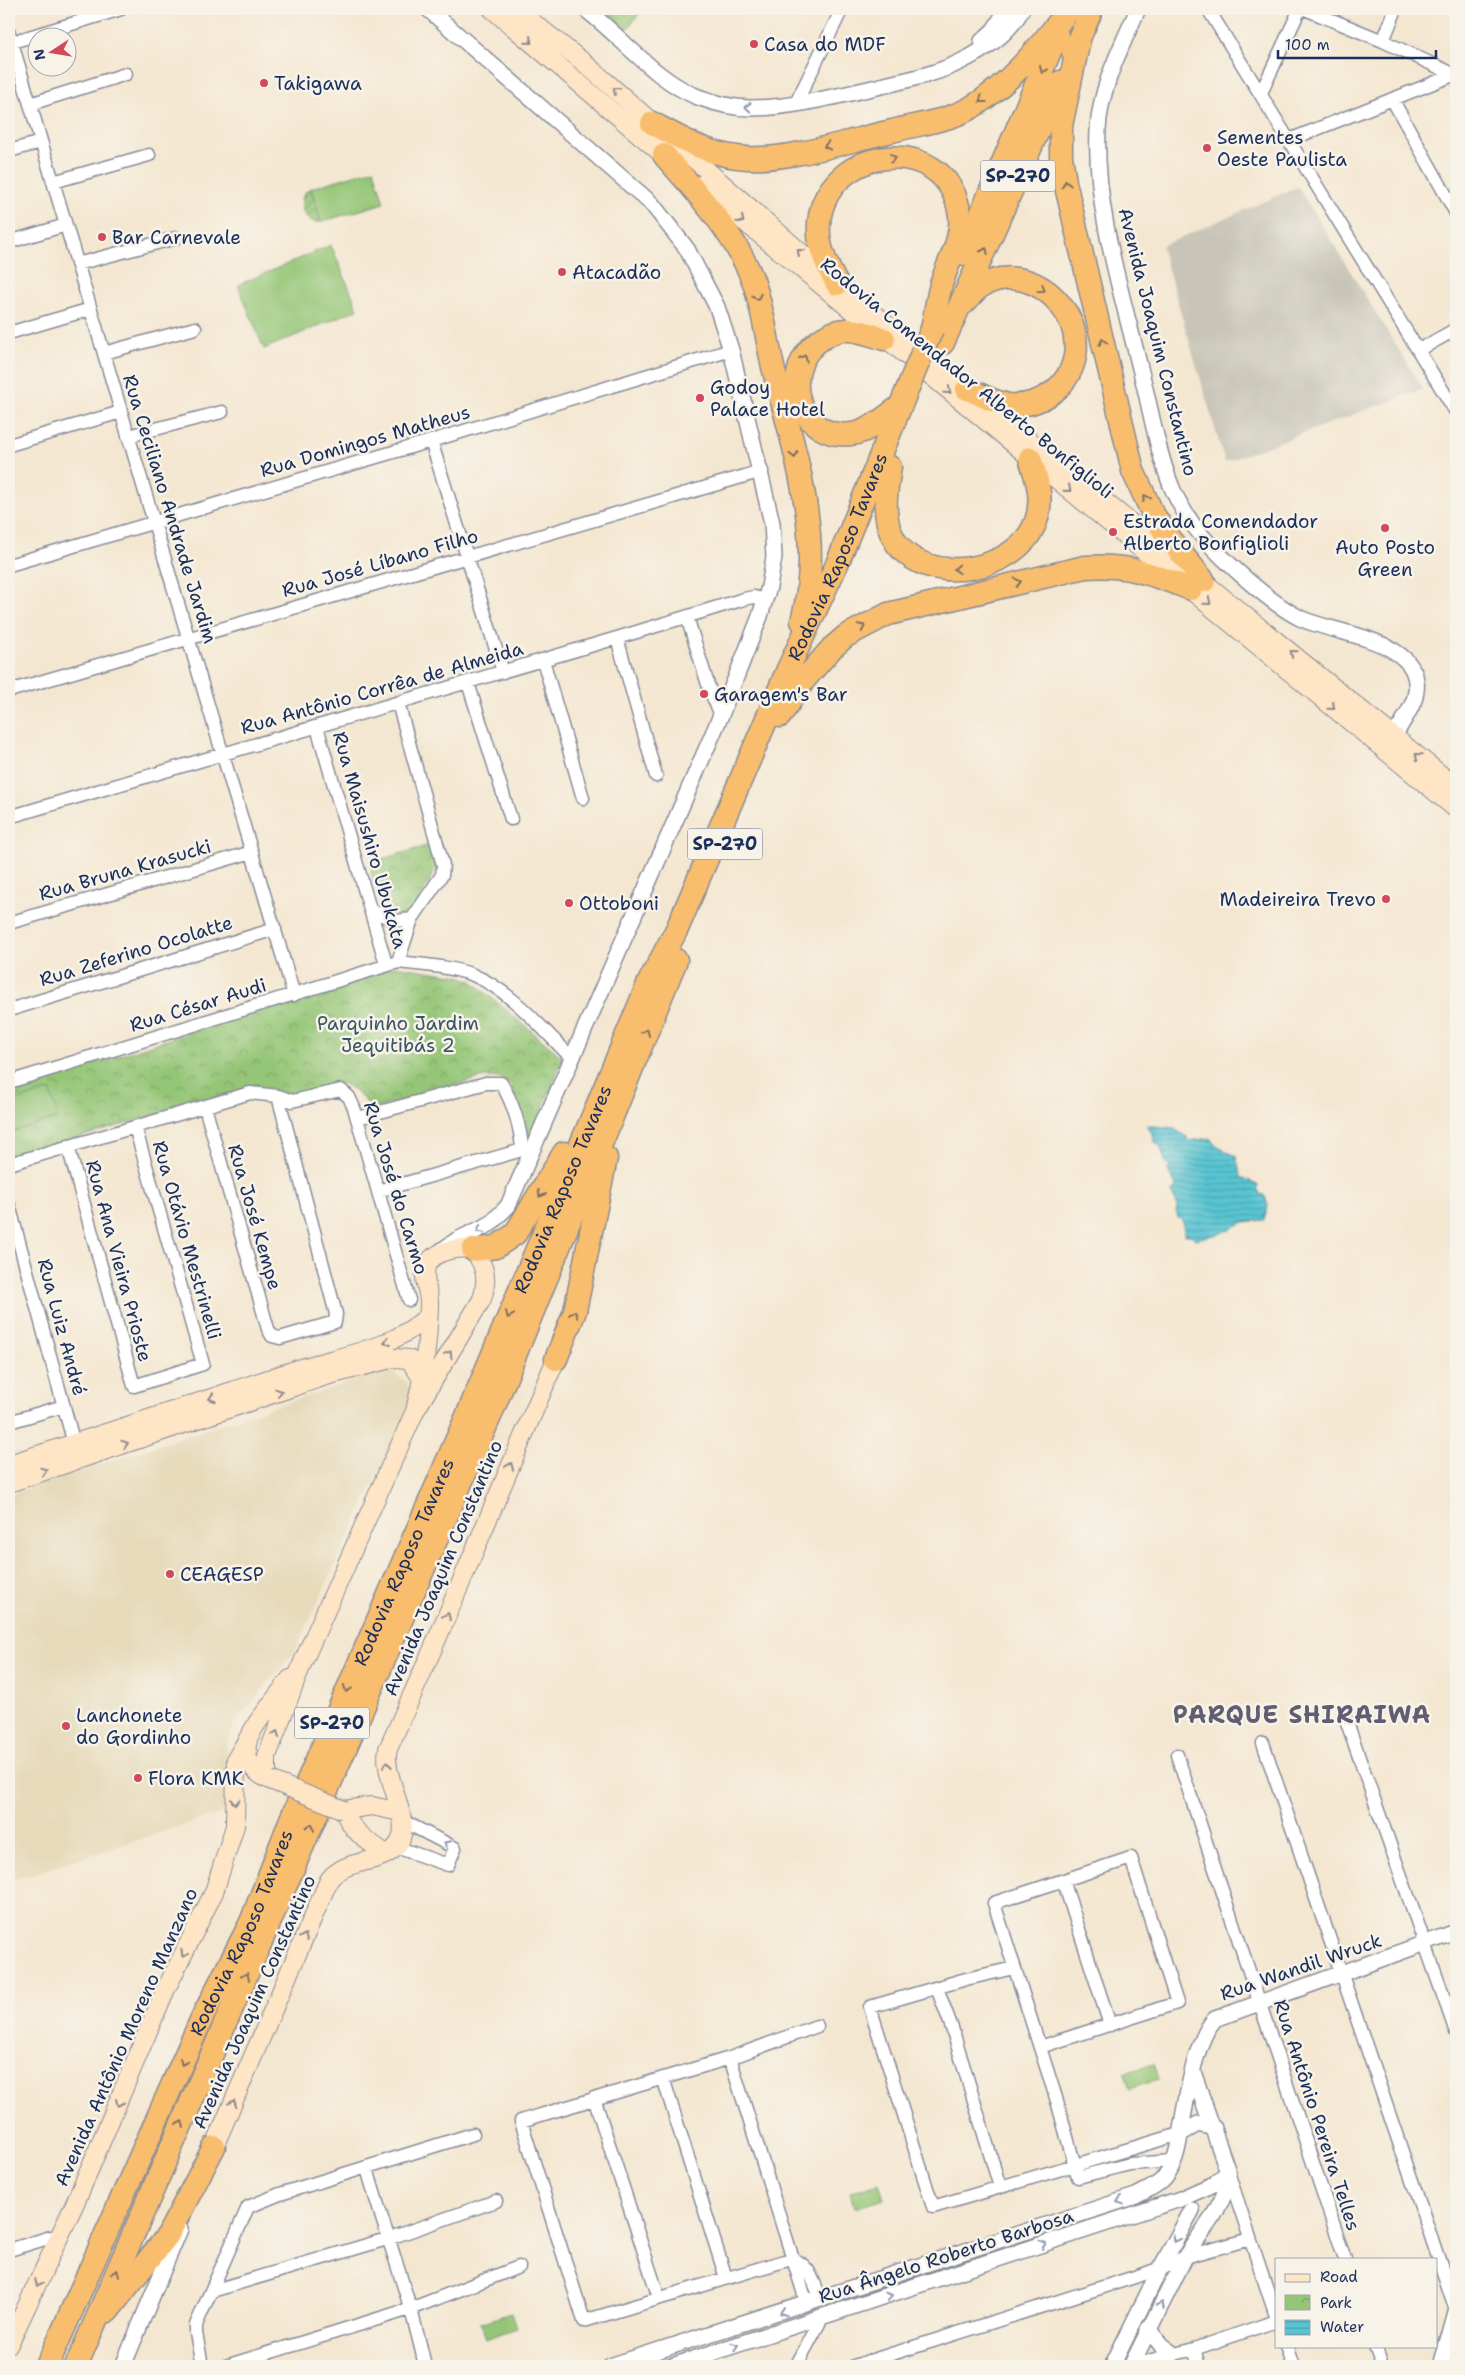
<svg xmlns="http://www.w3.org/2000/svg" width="1465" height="2375" font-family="'Shantell Sans',sans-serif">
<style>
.built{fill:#e6daba}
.industrial{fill:#c8c4b8}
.park{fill:url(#park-crowns);stroke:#587a6a}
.garden{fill:url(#garden-furrows);stroke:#587a6a}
.pitch{fill:#95c677;stroke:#587a6a}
.water{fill:url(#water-rules);stroke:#3a7a98}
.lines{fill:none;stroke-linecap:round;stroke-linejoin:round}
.minor-casing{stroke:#888b98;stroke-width:15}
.tertiary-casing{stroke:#888b98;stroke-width:18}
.secondary-casing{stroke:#888b98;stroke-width:20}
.motorway-casing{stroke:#888b98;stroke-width:25}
.minor{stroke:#fff;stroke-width:12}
.tertiary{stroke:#fff;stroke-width:15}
.secondary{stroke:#fde5c5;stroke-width:18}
.motorway{stroke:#f9be6d;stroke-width:22}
.secondary-bridge-casing{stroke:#888b98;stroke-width:20;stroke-linecap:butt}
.motorway-bridge-casing{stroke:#888b98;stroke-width:25;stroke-linecap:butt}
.secondary-bridge{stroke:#fde5c5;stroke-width:18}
.motorway-bridge{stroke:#f9be6d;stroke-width:22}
.oneway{stroke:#8c8a92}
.oneway2{stroke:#7f6f65}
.oneway3{stroke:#8d97ae}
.poi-dot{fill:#d1495b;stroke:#f7f3e8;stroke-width:2}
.labels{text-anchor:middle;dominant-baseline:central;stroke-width:5;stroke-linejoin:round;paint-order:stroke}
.shield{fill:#f7f3e8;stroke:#5d6a87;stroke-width:1}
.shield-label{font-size:18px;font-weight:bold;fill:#1b2f5e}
.poi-label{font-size:19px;fill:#1b2f5e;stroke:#f7f3e8;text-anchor:start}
.street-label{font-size:19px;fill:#1b2f5e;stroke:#f7f3e8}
.park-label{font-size:19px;fill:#3a5564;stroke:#f7f3e8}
.district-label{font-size:24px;font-weight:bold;letter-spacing:1px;fill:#615e73;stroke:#f7f3e8}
</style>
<defs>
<pattern id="park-crowns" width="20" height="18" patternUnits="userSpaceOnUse" patternTransform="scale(1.25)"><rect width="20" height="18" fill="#95c677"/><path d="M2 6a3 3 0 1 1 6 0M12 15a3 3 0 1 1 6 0" fill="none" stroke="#79a165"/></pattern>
<pattern id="garden-furrows" width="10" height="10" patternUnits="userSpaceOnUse" patternTransform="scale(1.25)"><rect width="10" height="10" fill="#95c677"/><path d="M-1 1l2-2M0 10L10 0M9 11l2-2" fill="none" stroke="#79a165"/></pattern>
<pattern id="water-rules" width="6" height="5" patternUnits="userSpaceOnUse" patternTransform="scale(1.25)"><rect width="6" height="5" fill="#59c5d2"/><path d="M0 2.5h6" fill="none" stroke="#49a0ae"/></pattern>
</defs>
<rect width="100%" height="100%" fill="#f7f3e8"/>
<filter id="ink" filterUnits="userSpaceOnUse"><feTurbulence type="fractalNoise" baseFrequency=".02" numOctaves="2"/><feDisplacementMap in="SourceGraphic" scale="10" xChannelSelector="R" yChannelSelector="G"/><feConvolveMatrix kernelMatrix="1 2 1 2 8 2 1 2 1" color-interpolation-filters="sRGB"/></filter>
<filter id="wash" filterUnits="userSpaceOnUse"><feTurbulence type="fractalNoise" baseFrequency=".0096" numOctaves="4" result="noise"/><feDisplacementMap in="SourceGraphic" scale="20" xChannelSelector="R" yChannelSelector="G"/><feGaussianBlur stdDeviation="1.12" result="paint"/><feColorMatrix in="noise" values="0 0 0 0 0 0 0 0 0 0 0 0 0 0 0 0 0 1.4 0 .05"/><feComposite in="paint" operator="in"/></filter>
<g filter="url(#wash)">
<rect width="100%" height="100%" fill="#f4e7d1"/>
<!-- built -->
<path class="built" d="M388 1369 406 1382 413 1395 408 1410 294 1653 235 1722 226 1745 225 1812 9 1881V1495Z"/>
<!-- industrial -->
<path class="industrial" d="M1298 187 1423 389 1225 462 1161 246Z"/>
<!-- park -->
<path class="park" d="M430 845 436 846 439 862 436 868 416 906 409 913 400 916 390 914 380 903 371 872 375 861Z
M395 966 459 976 472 981 563 1058 533 1133 525 1134 511 1086 500 1078 484 1077 373 1109C333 1068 345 1086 298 1093 286 1095 268 1088 255 1086L12 1157 9 1155V1091Z"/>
<!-- garden -->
<path class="garden" d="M311 188 321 222C302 226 294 195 311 188Z"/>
<!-- pitch -->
<path class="pitch" d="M602 9H643L627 29Z
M374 169 384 203 321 222 311 188Z
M331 245 358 309 264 349 238 285Z
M50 1090 58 1118 11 1132 9 1124V1103Z
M1154 2064 1159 2079 1129 2089 1124 2073Z
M879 2183 884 2199 854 2208 850 2192Z
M511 2313 516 2328 486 2339 481 2323Z"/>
<!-- water -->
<path class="water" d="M1146 1125 1173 1128 1187 1137 1188 1141 1210 1138 1216 1146 1236 1156 1241 1177 1259 1185 1257 1187 1260 1194 1265 1195 1268 1207 1264 1220 1244 1222 1219 1234 1195 1239 1191 1235H1184V1225L1181 1219 1178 1218 1176 1211 1178 1206 1171 1192 1175 1190 1176 1185 1170 1176 1168 1169 1170 1167 1165 1161 1160 1146 1154 1141 1153 1135Z"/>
</g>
<g filter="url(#ink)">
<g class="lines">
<!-- minor casing -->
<g class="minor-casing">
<path id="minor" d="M1208 9 1456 412
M1305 9 1383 41 1455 75
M9 33 294 995
M1383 41 1396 9
M9 43 121 9
M1261 93 1300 9
M1392 99 1456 213
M796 103 842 9
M30 104 126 74
M1289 140 1456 74
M9 151 41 142
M53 182 149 155
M9 242 66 225
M77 264 176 238
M9 333 91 309
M1419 350 1456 329
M104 353 195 328
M128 436 222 412
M431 441 503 672
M9 445 121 412
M9 565 431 441 731 350
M687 617 710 691 721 715
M617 638 656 776
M543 660 583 798
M468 683 511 819
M9 691 762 471
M398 703 443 865 442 875 412 919 398 962
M317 727 386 964
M9 817 617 638 744 599 754 597 765 600
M370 910 396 921 412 919
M9 923 252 852
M9 1010 275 929
M9 1082 398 962C422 965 450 966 473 975 512 991 543 1030 573 1059
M205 1107 268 1329 272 1336 280 1338 335 1322 336 1314 278 1096
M358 1118 486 1083H501C513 1102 521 1128 522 1150L534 1148
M68 1146 134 1386 203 1364 135 1127
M9 1164 250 1093 278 1096 292 1101 341 1090 349 1097 354 1108 409 1300
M378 1191 522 1150
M9 1205 76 1451
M9 1422 64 1406
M1344 1714 1456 2032
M1263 1743 1456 2310
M1177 1755 1345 2259
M396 1847 448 1865 455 1848 403 1821
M1063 1880 1110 2025
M1014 1968 966 1979 870 2007 933 2207 1180 2134
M937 1988 952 2028 1000 2187
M817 2026 730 2058 521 2121 584 2321 791 2259C810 2263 813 2282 821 2299
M1040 2047 1177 2003 1131 1858 994 1903 1057 2101 1078 2177 1130 2164 1174 2161
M730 2058 807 2304
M663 2078 726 2278
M594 2098 659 2298
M367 2168C385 2234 411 2299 425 2366
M1228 2172 1276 2316
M9 2250 51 2237 59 2239
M212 2291 387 2239 496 2201
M1286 2346 1293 2366
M1375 2346 1382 2366
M1194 2349 1199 2366
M202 2366 196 2333V2325L248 2207 280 2194 473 2134
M226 2366 410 2309 519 2267
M796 2366 822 2318
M854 2366 1160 2269 1185 2257 1250 2239
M1129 2366 1194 2349 1276 2321"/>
</g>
<!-- tertiary casing -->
<g class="tertiary-casing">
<path id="tertiary" d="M428 9 652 204 687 249 717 307 731 350 772 523 774 557 769 587 759 619 721 715 508 1206 490 1224 457 1240 441 1251
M585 9C621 36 656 81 698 97 714 103 733 108 750 108 792 108 836 96 877 87 905 80 934 75 960 62 985 50 1010 33 1022 9
M1138 9C1121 48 1100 87 1098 130 1094 208 1123 297 1141 372 1151 410 1157 451 1172 488 1179 504 1191 523 1202 536 1225 562 1270 603 1300 618 1335 635 1429 639 1415 697 1411 711 1401 724 1394 736
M982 41 994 30 1007 9
M1180 2134 1198 2124 1214 2128
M1148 2329 1161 2345 1173 2354
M123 2366 180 2229
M610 2366 1136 2196C1145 2191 1155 2187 1162 2180 1174 2169 1178 2150 1180 2135 1186 2103 1194 2041 1215 2019L1456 1932
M672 2366 1180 2199 1214 2184 1228 2172
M1112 2366 1160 2269 1192 2210
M1131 2366 1185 2257 1214 2215 1224 2195 1228 2172 1193 2072
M1441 2366 1456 2312"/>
</g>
<!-- secondary casing -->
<g class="secondary-casing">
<path id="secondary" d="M492 9 674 164
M516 9 582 61 837 284 1456 787
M700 185 1456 809
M9 1464C103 1435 196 1403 289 1372 336 1356 391 1351 428 1316
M9 1483 326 1376 394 1358 409 1359 423 1380
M248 1740C243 1758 253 1773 270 1780
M270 1780 267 1771V1756L302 1664 415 1411 482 1299C488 1280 486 1266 473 1250 458 1246 432 1251 426 1267 422 1280 430 1292 429 1305 428 1341 424 1376 415 1411
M386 1854C369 1842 350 1831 344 1810L372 1806 400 1812
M214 2147 329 1880C346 1857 380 1866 397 1846 416 1823 381 1778 388 1749L434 1646 556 1359
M9 2344 76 2201 165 1991 214 1892 235 1826 236 1759 257 1723 290 1679"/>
</g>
<!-- motorway casing -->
<g class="motorway-casing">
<g id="motorway">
<path d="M1079 40 1061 126V156L1065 182 1133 471 1152 512 1167 536 1204 581"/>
<path d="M1073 52 1092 9"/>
<path d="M652 123C684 140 710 156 747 158 789 161 851 140 892 131 918 124 949 121 972 107 1011 83 1039 47 1068 11"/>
<path d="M664 155C697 193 733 231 752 278 762 302 767 341 773 367 793 448 825 537 802 621"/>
<path d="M964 254 1057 35"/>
<path d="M837 284C829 269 820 252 819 235 813 147 948 125 960 216 963 239 947 263 941 285 937 299 935 314 932 329"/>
<path d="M964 303C969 298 974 291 980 287 1037 251 1110 335 1058 388 1045 400 1026 407 1009 405 995 403 980 394 967 389"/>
<path d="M884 339C871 335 858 329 844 330 836 330 829 335 823 338 774 369 799 446 857 433 872 429 887 416 899 407"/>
<path d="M943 343 1060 82"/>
<path d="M890 467C886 492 881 518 895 541 925 588 1018 573 1036 521 1044 499 1037 479 1030 458"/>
<path d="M780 716 804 680 832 648 846 636 888 614 1085 567C1130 564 1150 574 1191 589"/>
<path d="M473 1250 496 1247 515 1234 564 1153"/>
<path d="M556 1359 575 1311 606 1158"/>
<path d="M108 2311 168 2235 214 2147"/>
<path id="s1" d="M47 2366 202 2018 251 1922 291 1819 467 1416 649 982 677 929 788 669 837 564 909 385"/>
<path d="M76 2366 491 1414 676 960"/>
</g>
</g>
<!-- minor -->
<use href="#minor" class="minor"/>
<!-- tertiary -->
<use href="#tertiary" class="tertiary"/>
<!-- secondary -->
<use href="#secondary" class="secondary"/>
<!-- motorway -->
<use href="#motorway" class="motorway"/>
<!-- secondary-bridge casing -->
<g class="secondary-bridge-casing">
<path id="secondary-bridge" d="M270 1780 344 1810"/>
</g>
<!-- motorway-bridge casing -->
<g class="motorway-bridge-casing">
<path id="motorway-bridge" d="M909 385 932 329"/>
</g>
<!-- secondary-bridge -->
<use href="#secondary-bridge" class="secondary-bridge"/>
<!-- motorway-bridge -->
<use href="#motorway-bridge" class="motorway-bridge"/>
</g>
<!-- one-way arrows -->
<defs><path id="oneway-chevron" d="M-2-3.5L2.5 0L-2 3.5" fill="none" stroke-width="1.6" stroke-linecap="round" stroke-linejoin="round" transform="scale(1.25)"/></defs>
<g class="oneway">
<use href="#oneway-chevron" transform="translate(529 41) rotate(41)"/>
<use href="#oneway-chevron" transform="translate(616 90) rotate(-138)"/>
<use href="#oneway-chevron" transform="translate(741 220) rotate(40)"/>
<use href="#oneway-chevron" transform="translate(800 252) rotate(-139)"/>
<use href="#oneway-chevron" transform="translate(948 391) rotate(39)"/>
<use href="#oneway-chevron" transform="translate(1068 489) rotate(39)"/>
<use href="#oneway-chevron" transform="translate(1208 602) rotate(40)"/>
<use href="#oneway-chevron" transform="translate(1293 653) rotate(-141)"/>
<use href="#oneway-chevron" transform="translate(1332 707) rotate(40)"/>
<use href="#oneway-chevron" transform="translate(1418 756) rotate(-141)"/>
<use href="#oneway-chevron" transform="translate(387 1342) rotate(157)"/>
<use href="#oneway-chevron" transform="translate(449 1354) rotate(-59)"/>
<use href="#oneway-chevron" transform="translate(279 1392) rotate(-18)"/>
<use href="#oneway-chevron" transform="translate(212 1398) rotate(162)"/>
<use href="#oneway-chevron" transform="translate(125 1444) rotate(-19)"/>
<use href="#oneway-chevron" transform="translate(510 1466) rotate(-67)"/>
<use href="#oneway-chevron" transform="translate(44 1471) rotate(-19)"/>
<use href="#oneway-chevron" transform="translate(447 1616) rotate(-67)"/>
<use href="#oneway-chevron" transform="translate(276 1734) rotate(-69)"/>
<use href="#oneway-chevron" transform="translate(387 1765) rotate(-97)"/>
<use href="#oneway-chevron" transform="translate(235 1802) rotate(91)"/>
<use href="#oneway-chevron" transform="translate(304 1937) rotate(-67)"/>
<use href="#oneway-chevron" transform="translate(184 1954) rotate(118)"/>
<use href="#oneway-chevron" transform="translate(119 2103) rotate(114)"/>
<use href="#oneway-chevron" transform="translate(233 2103) rotate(-67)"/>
<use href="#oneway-chevron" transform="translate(38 2283) rotate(115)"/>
</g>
<g class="oneway2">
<use href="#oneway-chevron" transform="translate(1043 70) rotate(113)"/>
<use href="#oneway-chevron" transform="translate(982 100) rotate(142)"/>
<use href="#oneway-chevron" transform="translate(827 146) rotate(167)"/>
<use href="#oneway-chevron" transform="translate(893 158) rotate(-7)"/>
<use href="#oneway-chevron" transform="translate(1066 184) rotate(-101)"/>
<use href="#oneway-chevron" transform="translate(985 251) rotate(-66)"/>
<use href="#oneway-chevron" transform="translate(1042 289) rotate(34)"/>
<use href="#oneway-chevron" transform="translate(757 297) rotate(77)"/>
<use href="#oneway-chevron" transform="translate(1103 342) rotate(-103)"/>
<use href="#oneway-chevron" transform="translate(804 358) rotate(-61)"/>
<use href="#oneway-chevron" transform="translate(794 455) rotate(77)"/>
<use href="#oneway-chevron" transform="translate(1146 498) rotate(-115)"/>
<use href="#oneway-chevron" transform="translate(957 569) rotate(177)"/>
<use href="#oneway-chevron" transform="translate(1018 582) rotate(-13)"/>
<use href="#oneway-chevron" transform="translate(862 627) rotate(-27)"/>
<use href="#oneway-chevron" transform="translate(646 1032) rotate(-68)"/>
<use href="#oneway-chevron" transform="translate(541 1194) rotate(120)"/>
<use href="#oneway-chevron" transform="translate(574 1314) rotate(-71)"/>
<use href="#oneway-chevron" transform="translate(509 1315) rotate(113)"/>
<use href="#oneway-chevron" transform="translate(347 1689) rotate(113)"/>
<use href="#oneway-chevron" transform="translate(311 1827) rotate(-66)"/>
<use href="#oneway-chevron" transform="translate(246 1976) rotate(-66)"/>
<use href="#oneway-chevron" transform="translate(183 2062) rotate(114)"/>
<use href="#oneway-chevron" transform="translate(181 2124) rotate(-66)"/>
<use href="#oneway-chevron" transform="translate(116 2273) rotate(-66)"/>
</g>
<g class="oneway3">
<use href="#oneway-chevron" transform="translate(748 107) rotate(-177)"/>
<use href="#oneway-chevron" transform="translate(480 1230) rotate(153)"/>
<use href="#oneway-chevron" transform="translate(447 1844) rotate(-153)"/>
<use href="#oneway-chevron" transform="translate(1120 2201) rotate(162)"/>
<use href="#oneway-chevron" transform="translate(1176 2239) rotate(118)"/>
<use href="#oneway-chevron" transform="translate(1043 2244) rotate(-18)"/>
<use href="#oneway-chevron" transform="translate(889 2296) rotate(-18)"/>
<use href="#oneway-chevron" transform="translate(1161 2305) rotate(-63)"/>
<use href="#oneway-chevron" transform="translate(783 2312) rotate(162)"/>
<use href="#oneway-chevron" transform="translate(735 2346) rotate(-18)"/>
</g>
</g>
<!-- markers -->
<g class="poi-dot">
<circle cx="754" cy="44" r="5"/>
<circle cx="264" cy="83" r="5"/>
<circle cx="1207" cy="148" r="5"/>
<circle cx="102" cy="237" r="5"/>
<circle cx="562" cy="272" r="5"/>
<circle cx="700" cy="398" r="5"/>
<circle cx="1385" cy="528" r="5"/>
<circle cx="1113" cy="532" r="5"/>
<circle cx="704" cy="694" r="5"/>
<circle cx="1386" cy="899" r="5"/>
<circle cx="569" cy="903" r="5"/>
<circle cx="170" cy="1574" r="5"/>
<circle cx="66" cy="1726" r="5"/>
<circle cx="138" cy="1778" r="5"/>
</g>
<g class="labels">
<!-- shield labels -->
<g class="shield">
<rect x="980.5" y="160.5" width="75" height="31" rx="4"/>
<rect x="687.5" y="828.5" width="75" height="31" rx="4"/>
<rect x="294.5" y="1707.5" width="75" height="31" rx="4"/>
</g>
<g class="shield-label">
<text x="1018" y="176">SP-270</text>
<text x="725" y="844">SP-270</text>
<text x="332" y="1723">SP-270</text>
</g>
<!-- poi labels -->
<g class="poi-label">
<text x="764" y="44">Casa do MDF</text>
<text x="274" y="83">Takigawa</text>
<text x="1217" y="137">Sementes<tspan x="1217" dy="22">Oeste Paulista</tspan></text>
<text x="112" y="237">Bar Carnevale</text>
<text x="572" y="272">Atacadão</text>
<text x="710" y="387">Godoy<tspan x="710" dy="22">Palace Hotel</tspan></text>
<text x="1123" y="521">Estrada Comendador<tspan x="1123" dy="22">Alberto Bonfiglioli</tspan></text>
<text x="1385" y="547" text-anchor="middle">Auto Posto<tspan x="1385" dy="22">Green</tspan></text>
<text x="714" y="694">Garagem's Bar</text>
<text x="1376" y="899" text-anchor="end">Madeireira Trevo</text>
<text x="579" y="903">Ottoboni</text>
<text x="180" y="1574">CEAGESP</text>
<text x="76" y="1715">Lanchonete<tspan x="76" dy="22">do Gordinho</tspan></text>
<text x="148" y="1778">Flora KMK</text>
</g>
<!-- street labels -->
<g class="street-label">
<text transform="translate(1158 342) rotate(76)">Avenida Joaquim Constantino</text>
<text transform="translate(967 378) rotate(39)">Rodovia Comendador Alberto Bonfiglioli</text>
<text transform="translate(365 441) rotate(-16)">Rua Domingos Matheus</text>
<text transform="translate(170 509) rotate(73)">Rua Ceciliano Andrade Jardim</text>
<text stroke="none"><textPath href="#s1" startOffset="1975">Rodovia Raposo Tavares</textPath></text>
<text transform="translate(380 563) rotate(-16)">Rua José Líbano Filho</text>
<text transform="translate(382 688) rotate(-16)">Rua Antônio Corrêa de Almeida</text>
<text transform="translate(370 840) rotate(74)">Rua Maisushiro Ubukata</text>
<text transform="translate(125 870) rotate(-16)">Rua Bruna Krasucki</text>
<text transform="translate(136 951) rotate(-17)">Rua Zeferino Ocolatte</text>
<text transform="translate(198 1005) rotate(-17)">Rua César Audi</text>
<text transform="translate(396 1188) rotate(73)">Rua José do Carmo</text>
<text stroke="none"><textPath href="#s1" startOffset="1285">Rodovia Raposo Tavares</textPath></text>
<text transform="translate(255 1217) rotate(74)">Rua José Kempe</text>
<text transform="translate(187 1240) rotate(74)">Rua Otávio Mestrinelli</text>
<text transform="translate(119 1261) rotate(75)">Rua Ana Vieira Prioste</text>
<text transform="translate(62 1327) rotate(75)">Rua Luiz André</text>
<text stroke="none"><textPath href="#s1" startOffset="880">Rodovia Raposo Tavares</textPath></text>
<text transform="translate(443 1568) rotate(-67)">Avenida Joaquim Constantino</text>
<text stroke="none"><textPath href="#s1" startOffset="475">Rodovia Raposo Tavares</textPath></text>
<text transform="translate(1301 1967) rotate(-19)">Rua Wandil Wruck</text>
<text transform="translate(254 2002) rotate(-66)">Avenida Joaquim Constantino</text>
<text transform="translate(126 2037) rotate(-66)">Avenida Antônio Moreno Manzano</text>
<text transform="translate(1317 2115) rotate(72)">Rua Antônio Pereira Telles</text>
<text transform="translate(946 2256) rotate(-18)">Rua Ângelo Roberto Barbosa</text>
</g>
<!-- park labels -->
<g class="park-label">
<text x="398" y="1023">Parquinho Jardim<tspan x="398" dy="22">Jequitibás 2</tspan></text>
</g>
<!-- district labels -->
<g class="district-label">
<text x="1302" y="1715">PARQUE SHIRAIWA</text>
</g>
</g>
<!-- margin -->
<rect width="1465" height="2375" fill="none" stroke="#f7f3e8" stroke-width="30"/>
<!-- legend -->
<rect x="1275" y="2258" width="162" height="90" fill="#f7f3e8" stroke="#9fa5b1"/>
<rect x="1285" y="2274" width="25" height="8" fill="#fde5c5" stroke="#9fa5b1"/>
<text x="1320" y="2282" font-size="15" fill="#1b2f5e">Road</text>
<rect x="1285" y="2295" width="25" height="15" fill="url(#park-crowns)" stroke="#9fa5b1"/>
<text x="1320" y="2308" font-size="15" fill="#1b2f5e">Park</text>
<rect x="1285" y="2320" width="25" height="15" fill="url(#water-rules)" stroke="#9fa5b1"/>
<text x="1320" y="2332" font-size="15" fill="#1b2f5e">Water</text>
<!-- north arrow -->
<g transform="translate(52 52) rotate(258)"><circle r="24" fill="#f7f3e8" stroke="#9fa5b1"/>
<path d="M0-4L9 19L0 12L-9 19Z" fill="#d1495b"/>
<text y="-8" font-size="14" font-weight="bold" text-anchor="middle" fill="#1b2f5e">N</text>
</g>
<!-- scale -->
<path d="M1278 50v8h158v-8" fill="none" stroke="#1b2f5e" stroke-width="2.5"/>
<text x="1285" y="50" font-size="15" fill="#1b2f5e" stroke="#f7f3e8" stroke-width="4" paint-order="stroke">100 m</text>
</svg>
